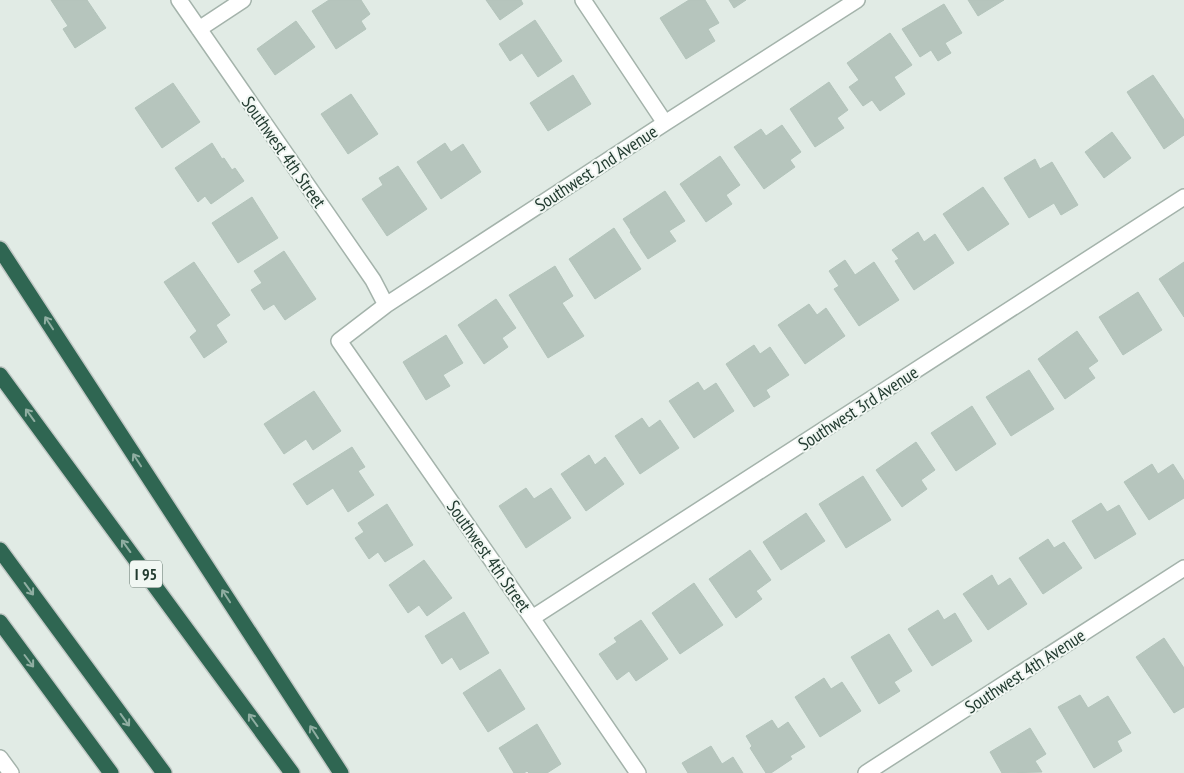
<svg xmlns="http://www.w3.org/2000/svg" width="1184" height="773" font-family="'PT Sans Narrow',sans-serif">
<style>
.building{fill:#b6c5bd;stroke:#b3c4bb}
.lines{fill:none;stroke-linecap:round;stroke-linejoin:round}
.minor-casing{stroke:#a4b3ab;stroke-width:18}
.highway-casing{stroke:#c1c8c5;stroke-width:18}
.minor{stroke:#fff;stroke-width:15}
.highway{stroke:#2f6652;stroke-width:15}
.oneway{stroke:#90aea2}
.labels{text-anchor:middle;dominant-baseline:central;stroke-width:4;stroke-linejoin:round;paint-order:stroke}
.shield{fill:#f1f7f3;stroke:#60736a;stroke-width:1}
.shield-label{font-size:16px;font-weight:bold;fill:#223b30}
.street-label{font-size:18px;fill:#223b30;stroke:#f1f7f3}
</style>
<rect width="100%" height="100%" fill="#e1ebe5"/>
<!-- building -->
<path class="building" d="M51 0H87L106 28 75 48 63 29 68 26Z
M329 0H361L370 14 361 21 366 29 336 49 312 11Z
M486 0H521L523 4 500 20Z
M689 0H705L719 23 708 29 715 41 686 59 660 18Z
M729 0H746L734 8Z
M968 0H1004L978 16Z
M944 4 962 33 945 43 951 53 938 61 931 50 920 57 902 29Z
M535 20 562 61 538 77 522 53 510 61 499 44Z
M296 21 315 47 275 75 257 49Z
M890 33 912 65 894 77 905 94 880 111 872 100 863 106 849 87 859 80 847 63Z
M573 75 591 104 548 131 530 103Z
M1153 75 1184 120V135L1164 149 1127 92Z
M829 82 848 110 837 118 844 128 815 147 790 109Z
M173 83 200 122 162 148 135 108Z
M351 94 378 134 348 154 321 114Z
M782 125 801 152 790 160 795 167 764 189 734 147 761 129 766 136Z
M1112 132 1131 158 1104 178 1085 152Z
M212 143 222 159 224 158 232 170 235 168 244 181 211 204 205 196 198 202 175 168Z
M445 143 451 152 463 144 481 172 441 199 417 162Z
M720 156 740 185 726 195 732 204 706 222 680 184Z
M1035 159 1040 169 1052 162 1078 205 1061 215 1054 203 1029 218 1004 178Z
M398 166 427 209 387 236 362 199 383 185 379 178Z
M983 187 1009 224 968 251 943 214Z
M665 191 685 221 669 231 676 241 648 259 630 232 631 231 623 219Z
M252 197 278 238 238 263 212 223Z
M614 228 641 269 595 299 569 259Z
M918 232 924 242 935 234 954 263 914 290 895 261 899 259 892 250Z
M284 251 316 299 285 320 274 304 264 310 251 290 262 283 254 271Z
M845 260 855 275 874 262 899 300 859 326 834 289 839 286 829 271Z
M194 262 230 315 216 325 227 342 204 358 190 337 197 331 164 282Z
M1184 262V317L1159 279Z
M555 266 573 296 562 303 584 336 548 358 509 295Z
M1138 292 1162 330 1123 355 1099 317Z
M496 299 516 328 502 338 508 347 484 364 458 325Z
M809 304 817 315 826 308 845 336 805 364 778 325Z
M1077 331 1098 361 1088 368 1095 378 1065 399 1038 359Z
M446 335 463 363 443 375 450 386 426 400 403 362Z
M754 345 760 354 770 347 789 375 766 390 770 397 754 407 726 364Z
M1029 370 1054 409 1011 436 986 397Z
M698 382 704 391 716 383 734 411 694 438 669 401Z
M314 391 341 431 313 450 306 439 284 454 264 424Z
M972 406 996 444 956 471 931 433Z
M642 418 649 428 660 420 679 448 640 474 615 436Z
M916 442 935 470 921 480 927 489 902 507 876 470Z
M352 447 365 467 358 471 374 495 348 512 333 488 307 505 293 484Z
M589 455 595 465 605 457 624 484 586 511 561 474Z
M1152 464 1158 474 1173 464 1184 481V498L1149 520 1124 482Z
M863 476 891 520 846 548 819 504Z
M526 488 534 499 551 488 571 518 526 548 499 506Z
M1101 503 1107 512 1119 505 1136 534 1095 559 1072 521Z
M387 504 413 545 385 562 378 552 369 559 355 538 364 532 358 523Z
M806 513 825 541 781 570 763 542Z
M1048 539 1054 548 1064 542 1082 568 1043 594 1019 558Z
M750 550 771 580 756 591 762 599 736 618 709 579Z
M424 560 452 598 427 616 419 605 408 613 389 585Z
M992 575 998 586 1010 578 1027 604 988 630 963 594Z
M694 583 723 625 680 654 652 613Z
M938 610 944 620 955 613 972 641 932 666 908 629Z
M464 612 489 653 460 670 452 657 442 664 425 636Z
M641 620 668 659 636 681 629 671 617 680 599 654 617 642 614 638Z
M889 634 912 671 894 682 900 691 879 704 851 657Z
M1164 638 1184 668V707L1174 713 1136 657Z
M500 669 525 709 488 732 463 693Z
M824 678 831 689 842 682 861 711 820 737 795 697Z
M1080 695 1088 708 1108 696 1131 733 1117 741 1122 751 1094 768 1058 707Z
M772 720 778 729 788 722 805 747 790 756 792 759 771 773H766L750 748 752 746 746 736Z
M537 724 561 764 547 773H529L527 771 524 773H514L499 748Z
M1030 728 1046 754 1035 761 1042 772 1002 773 990 752Z
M711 746 722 764 733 757 743 773H688L682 763Z"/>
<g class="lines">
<!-- minor casing -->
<g class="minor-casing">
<path id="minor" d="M179 0 373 280 386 305
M583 0 665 123
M199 29 243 0
M532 618 1184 197
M0 758 11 773
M638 773 532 618 339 341 386 305 665 123 857 0
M866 773 1184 568"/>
</g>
<!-- highway casing -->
<g class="highway-casing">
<path id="highway" d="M0 249 341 773
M0 375 292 773
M0 550 164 773
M0 622 111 773"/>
</g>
<!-- minor -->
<use href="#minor" class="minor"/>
<!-- highway -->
<use href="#highway" class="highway"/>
</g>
<!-- one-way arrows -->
<defs><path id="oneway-shaft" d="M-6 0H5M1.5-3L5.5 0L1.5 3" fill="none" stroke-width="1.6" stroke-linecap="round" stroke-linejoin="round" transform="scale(1.25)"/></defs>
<g class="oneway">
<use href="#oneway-shaft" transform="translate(49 323) rotate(-123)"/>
<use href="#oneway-shaft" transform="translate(30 415) rotate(-126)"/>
<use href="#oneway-shaft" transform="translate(137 460) rotate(-123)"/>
<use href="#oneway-shaft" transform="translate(126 546) rotate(-126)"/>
<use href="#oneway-shaft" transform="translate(29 589) rotate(54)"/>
<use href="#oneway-shaft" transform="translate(226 596) rotate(-123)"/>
<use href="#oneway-shaft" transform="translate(29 661) rotate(53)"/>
<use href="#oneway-shaft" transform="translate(125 720) rotate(54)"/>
<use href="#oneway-shaft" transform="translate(253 720) rotate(-126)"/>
<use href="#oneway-shaft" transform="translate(314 732) rotate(-123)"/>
</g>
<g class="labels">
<!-- shield labels -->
<rect class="shield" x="130" y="560.5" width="32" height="27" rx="4"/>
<g class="shield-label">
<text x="146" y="574">I 95</text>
</g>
<!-- street labels -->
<g class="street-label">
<text transform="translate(284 152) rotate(55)">Southwest 4th Street</text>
<text transform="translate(596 168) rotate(-33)">Southwest 2nd Avenue</text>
<text transform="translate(858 408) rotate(-33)">Southwest 3rd Avenue</text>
<text transform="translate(489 556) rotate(55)">Southwest 4th Street</text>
<text transform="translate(1025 671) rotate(-33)">Southwest 4th Avenue</text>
</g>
</g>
</svg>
